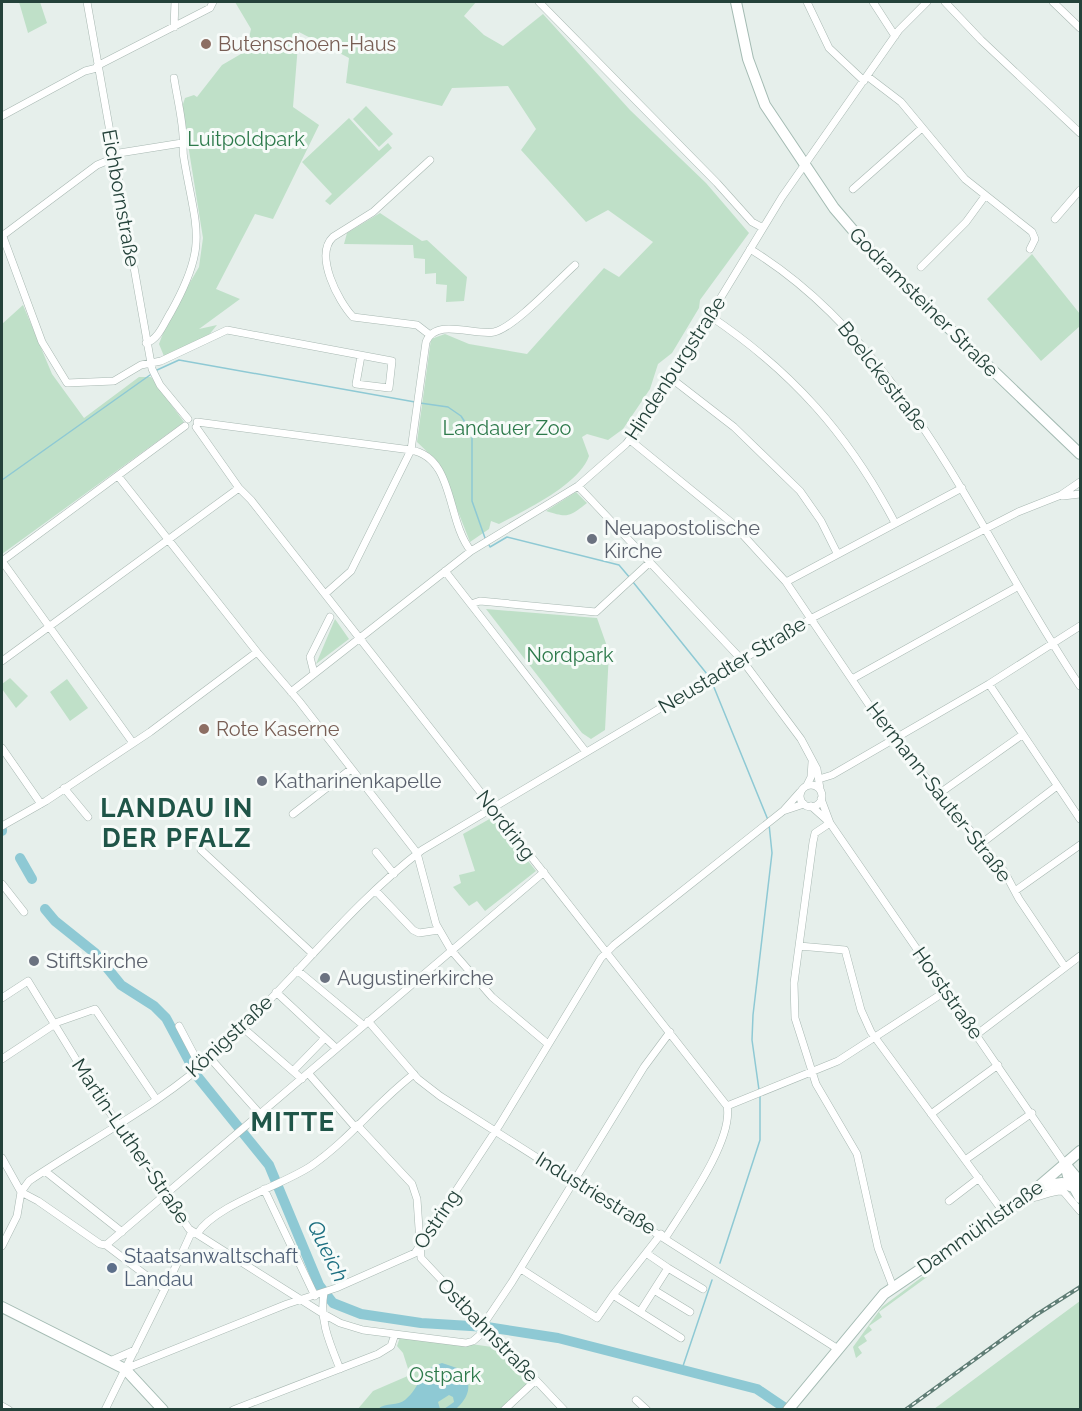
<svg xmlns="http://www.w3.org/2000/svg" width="1082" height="1411" font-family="Raleway,sans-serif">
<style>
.green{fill:#bfe0c8}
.water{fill:#8ec9d4}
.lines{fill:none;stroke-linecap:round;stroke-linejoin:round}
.stream{stroke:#8ec9d4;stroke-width:1.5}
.river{stroke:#8ec9d4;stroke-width:10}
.street-casing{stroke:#a8b8b2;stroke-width:8}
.secondary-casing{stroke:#a4bbb3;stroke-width:12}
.street{stroke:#fff;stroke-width:7}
.secondary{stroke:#fff;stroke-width:10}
.rail-casing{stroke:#5f7d75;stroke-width:4}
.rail{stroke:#f7fbf9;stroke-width:1.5;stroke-dasharray:4.5;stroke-linecap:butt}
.education-dot{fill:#8d6e63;stroke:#f7fbf9;stroke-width:2}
.worship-dot{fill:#6b7280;stroke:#f7fbf9;stroke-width:2}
.service-dot{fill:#5c6f8a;stroke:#f7fbf9;stroke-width:2}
.labels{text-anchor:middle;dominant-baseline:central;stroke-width:6;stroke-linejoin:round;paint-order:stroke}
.education-label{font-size:20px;fill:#785e54;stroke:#f7fbf9;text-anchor:start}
.park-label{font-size:20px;fill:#2d7a4b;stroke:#f7fbf9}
.street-label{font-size:20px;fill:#24423a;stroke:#f7fbf9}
.worship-label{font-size:20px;fill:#5b616d;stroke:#f7fbf9;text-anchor:start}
.service-label{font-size:20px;fill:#4e5e75;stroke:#f7fbf9;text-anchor:start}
.water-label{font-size:21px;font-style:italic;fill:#1c6f80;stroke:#f7fbf9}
.district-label{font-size:26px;font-weight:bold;letter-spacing:1.5px;fill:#1f5548;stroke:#f7fbf9}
</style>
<rect width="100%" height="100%" fill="#e6efeb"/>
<!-- green -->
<path class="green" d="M19 2H40L47 23 28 33Z
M235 2H476L464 16 484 35 503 46 543 14 630 110 706 183 749 233 700 300 699 308 672 353 658 364 650 389 623 429 608 440 587 434 582 437 589 456C579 485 525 510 499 524L491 521 489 529 470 542 439 463 417 442 431 339 445 334 469 344 527 354 604 268 619 277 653 242 608 210 586 222 521 150 536 129 508 86 452 88 442 106 346 83 349 58 299 32 293 107 319 125 273 219 255 214 216 289 240 299 199 329 217 325 204 341 166 361 159 344 168 320 199 267 203 238 182 107 185 98 194 95 197 97 222 65 246 51 251 29Z
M366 106 393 134 379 147 353 119Z
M349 118 379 151 388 143 392 148 330 205 325 201 332 194 302 162Z
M380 213 422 241 427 240 467 277 464 301 446 302 447 285 436 284V273L425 274V259L414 258 413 245 344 244 347 233Z
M1032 254 1080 314V326L1041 361 987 299Z
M23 305 52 374 84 418 139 377H151L184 422 2 554V324Z
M576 492 587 503C569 517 568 518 546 511Z
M486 609 597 618 609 652 605 730 591 739 582 733Z
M335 619 349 639 316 664Z
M10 678 28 696 16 708 2 689V684Z
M67 679 88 708 70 721 50 692Z
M493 817 536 871 485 911 477 901 469 906 453 887 461 883 459 875 475 871 463 834Z
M926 1274 927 1277 879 1312 882 1317 869 1326 872 1330 864 1336 867 1341 858 1347 862 1353 856 1358 853 1347 882 1307Z
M1080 1301V1409H934Z
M401 1334 499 1348 532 1383 502 1409 357 1410 373 1391 410 1375 403 1353 397 1346Z"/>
<!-- water -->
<path class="water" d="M442 1363 460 1369C474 1384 469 1397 456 1409H444L454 1402 453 1397 449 1395 438 1402 440 1409H378C386 1402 398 1406 405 1400 422 1386 418 1370 442 1363Z"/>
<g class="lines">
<!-- stream -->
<path class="stream" d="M157 370 179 360 415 402
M420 403 448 407 461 416 472 433V501L485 538
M2 480 150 375
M489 545 490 547 507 537 619 565 630 578
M633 582 707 674
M711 680 768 820
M759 1090 752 1040 753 1015 772 853 769 824
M720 1263 760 1140V1095
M682 1369 712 1280"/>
<!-- river -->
<path class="river" d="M2 830V831
M20 858 32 879
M45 909 55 921 95 953 121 985 154 1006 166 1018 197 1076 269 1165 319 1285 333 1303 361 1314 421 1323 487 1327 558 1338 757 1389 788 1410"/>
<!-- street casing -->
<g class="street-casing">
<path id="street" d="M87 2 152 369 160 385 188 419
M539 2 717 183 752 222 763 228
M807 2 829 48 864 81
M873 2 895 36
M945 2 981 40 1080 133
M1053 2 1080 28
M174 27 175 2
M97 66 210 8 213 2
M867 76 901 102 965 179 1032 232 1035 239 1030 249
M2 116 85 71 97 68
M113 154 182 143
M430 160 373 212 333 237C314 255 338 301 353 317L417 325 430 335
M853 189 922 128
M1055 219 1080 190
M2 234 42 342 67 383 114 381 141 365 161 361 227 330 392 361 389 388 356 384 361 356
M2 236 97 165 114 158
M750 249C908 345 980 539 1080 686
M921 267 966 222 985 196
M710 316C792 371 849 435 895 523
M146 343C159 339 164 323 171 312 209 244 196 230 184 159 182 151 184 144 183 136 182 117 177 97 174 78
M672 379 734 427 800 491 821 521 837 553
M197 422 411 450C455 458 446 520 471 551
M196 427 239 488 251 500 727 1106C734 1140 684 1208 666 1237
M630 440 732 523 786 582 884 727 1004 871 1019 899 1065 967
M118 476 257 652
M578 486 742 660 801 739 817 769 820 789
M1063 496 1080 494
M2 561 185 426
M2 561 133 743
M445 571 586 752
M786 582 962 488
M325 594 351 571 411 450 426 342C436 317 474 336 494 332 514 328 558 280 575 265
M471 604 480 601 596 612 650 562
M2 661 239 488
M314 673 310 657 330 617
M852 679 1017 587
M989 684 1080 819
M291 692 471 551 578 486 626 444 656 404 782 197 899 30 927 2
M2 748 41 804
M819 779 832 775 989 684 1080 626
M807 785 811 777 812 762
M800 796a11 11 0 1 1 22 0a11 11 0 1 1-22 0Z
M64 788 88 817
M940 793 1022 735
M821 799 830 823
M811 806 830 823 1065 1164
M784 810 800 792
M293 814 351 769
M830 823 815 833 813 842 794 983 795 1018 816 1084 857 1154 878 1248 893 1287
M2 826 46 801 150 732 257 652 299 701 417 853 436 924 451 950 492 997 548 1044
M982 843 1057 786
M201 850 313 954
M376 852 394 874
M2 884 24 912
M376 891 413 930 419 933 439 930
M1015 891 1080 845
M799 946 845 950 861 1010 871 1032 1004 1213
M297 970 363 1025
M276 992 336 1048
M2 998 28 981 96 1092 189 1229 322 1313 340 1323 363 1330 466 1343 473 1341 487 1329
M368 1021 418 1079 440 1096 838 1349
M179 1026 200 1066
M242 1027 302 1079
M976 1035 1080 956
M210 1058 260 1114
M2 1059 58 1022 95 1009 156 1099
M293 1071 325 1038
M308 1073 355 1127
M727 1106 838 1061 946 991
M931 1114 998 1065
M357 1125 412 1184 417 1199 421 1258 564 1410
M2 1158 21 1192 38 1201 100 1244 106 1245 164 1289
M965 1160 1032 1113
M45 1171 122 1232
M264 1189 315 1296
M1024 1199C1039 1199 1050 1190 1063 1191L1080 1211
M949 1201 979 1178
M197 1234C215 1205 283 1185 311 1166 349 1140 377 1102 414 1074
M106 1245 544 872
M2 1246 17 1216 21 1192 29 1181C91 1139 162 1104 217 1052 288 988 346 908 422 850L812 618 1018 512 1061 495 1080 482
M646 1253 668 1268
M521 1269 597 1318 613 1295 681 1338
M654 1290 668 1268 703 1289
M324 1293C319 1320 330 1344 340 1369
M613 1295 661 1234
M640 1312 654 1290 690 1312
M483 1325 512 1282 644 1067 670 1032
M110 1361 135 1350
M125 1369 287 1304 336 1288 415 1253 500 1124 601 958 614 945 783 811 804 804
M636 1400 647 1410
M2 1406 9 1410
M105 1410C134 1350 165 1292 192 1231
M233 1410 378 1354 391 1346 395 1334
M504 1410 536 1380"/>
</g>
<!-- secondary casing -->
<g class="secondary-casing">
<path id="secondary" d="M736 2 748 59 765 105 834 208 881 263 1080 454
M1065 1164 1068 1176 1080 1198
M1065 1164 1080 1182
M1042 1186 1062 1183 1073 1187
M2 1307 125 1369 163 1410
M788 1410 884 1294 1024 1199 1080 1151"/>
</g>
<!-- street -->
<use href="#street" class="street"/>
<!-- secondary -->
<use href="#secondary" class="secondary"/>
<!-- rail casing -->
<g class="rail-casing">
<path id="rail" d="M905 1410 1036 1315 1080 1287"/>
</g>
<!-- rail -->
<use href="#rail" class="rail"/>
</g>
<!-- markers -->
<g class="education-dot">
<circle cx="206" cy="44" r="6"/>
<circle cx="204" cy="729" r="6"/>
</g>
<g class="worship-dot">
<circle cx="592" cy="539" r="6"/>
<circle cx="262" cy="781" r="6"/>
<circle cx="34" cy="961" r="6"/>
<circle cx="325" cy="978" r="6"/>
</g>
<circle class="service-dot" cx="112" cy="1268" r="6"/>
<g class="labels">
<!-- education labels -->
<g class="education-label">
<text x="218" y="44">Butenschoen-Haus</text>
<text x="216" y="729">Rote Kaserne</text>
</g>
<!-- park labels -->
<g class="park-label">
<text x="246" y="139">Luitpoldpark</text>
<text x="507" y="428">Landauer Zoo</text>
<text x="570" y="655">Nordpark</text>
<text x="445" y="1375">Ostpark</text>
</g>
<!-- street labels -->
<g class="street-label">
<text transform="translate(121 198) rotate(80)">Eichbornstraße</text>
<text transform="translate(924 302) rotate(45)">Godramsteiner Straße</text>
<text transform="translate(675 368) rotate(-57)">Hindenburgstraße</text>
<text transform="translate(883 376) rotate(52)">Boelckestraße</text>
<text transform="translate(732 665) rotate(-31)">Neustadter Straße</text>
<text transform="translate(939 792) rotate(52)">Hermann-Sauter-Straße</text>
<text transform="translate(506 825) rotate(52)">Nordring</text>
<text transform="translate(948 993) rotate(55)">Horststraße</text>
<text transform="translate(229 1036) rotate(-43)">Königstraße</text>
<text transform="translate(131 1141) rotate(56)">Martin-Luther-Straße</text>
<text transform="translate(596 1193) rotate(32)">Industriestraße</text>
<text transform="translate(437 1219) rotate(-56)">Ostring</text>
<text transform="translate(980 1227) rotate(-35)">Dammühlstraße</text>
<text transform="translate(488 1330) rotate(46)">Ostbahnstraße</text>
</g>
<!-- worship labels -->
<g class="worship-label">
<text x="604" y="528">Neuapostolische<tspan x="604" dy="23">Kirche</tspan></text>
<text x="274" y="781">Katharinenkapelle</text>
<text x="46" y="961">Stiftskirche</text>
<text x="337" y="978">Augustinerkirche</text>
</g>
<!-- service labels -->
<g class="service-label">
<text x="124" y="1256">Staatsanwaltschaft<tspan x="124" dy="23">Landau</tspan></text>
</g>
<!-- water labels -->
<g class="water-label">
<text transform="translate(328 1251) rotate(64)">Queich</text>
</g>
<!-- district labels -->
<g class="district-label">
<text x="177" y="808">LANDAU IN<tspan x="177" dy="30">DER PFALZ</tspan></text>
<text x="293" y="1122">MITTE</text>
</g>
</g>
<!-- border -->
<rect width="1082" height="1411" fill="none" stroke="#24423a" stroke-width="6"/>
</svg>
